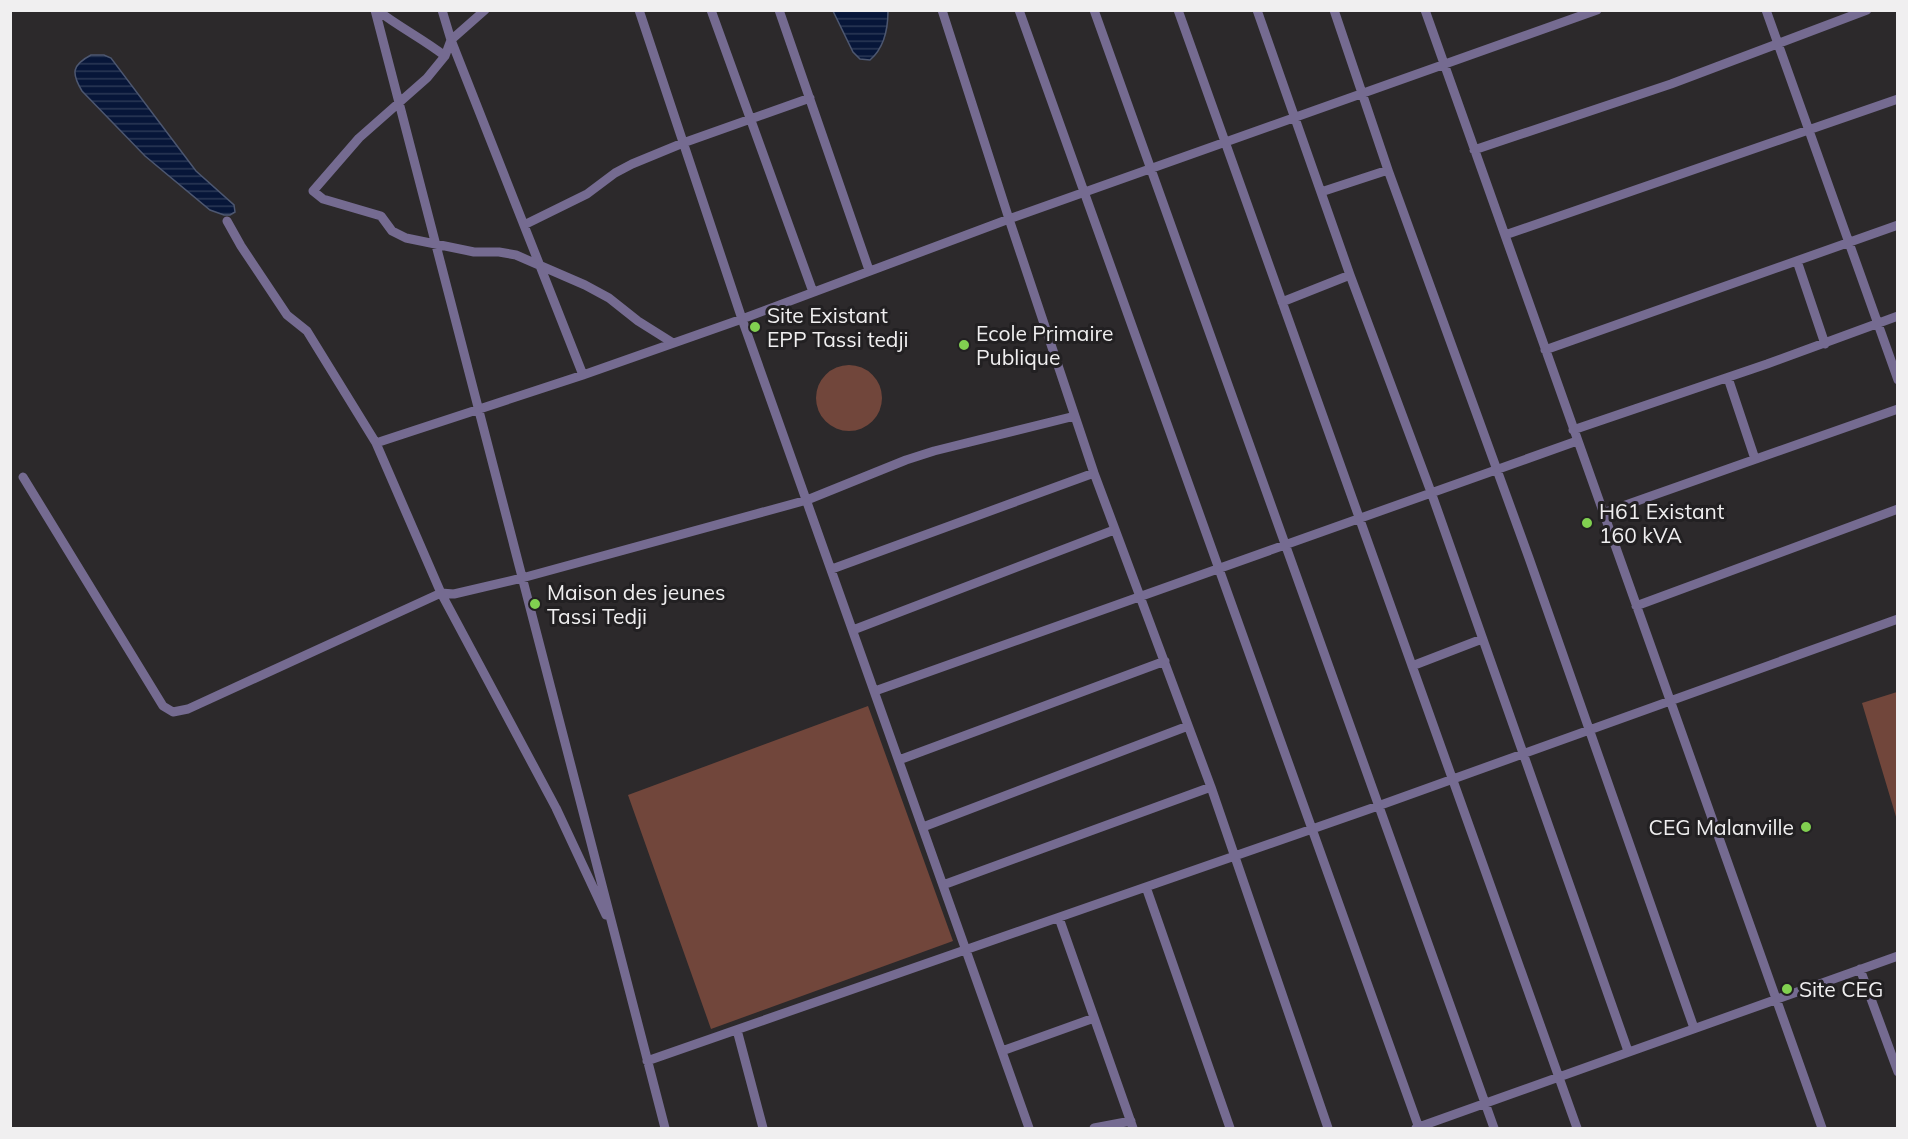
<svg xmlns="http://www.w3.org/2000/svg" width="1908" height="1139" font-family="Mulish,sans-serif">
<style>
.grass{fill:#71463b}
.water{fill:url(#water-rules);stroke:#4d5770;stroke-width:1.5}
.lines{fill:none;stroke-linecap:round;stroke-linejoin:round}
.street{stroke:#756b91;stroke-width:9}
.poi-dot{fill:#81d050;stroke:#222022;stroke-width:2}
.labels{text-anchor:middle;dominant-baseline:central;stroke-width:6;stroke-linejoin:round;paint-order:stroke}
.poi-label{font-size:21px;fill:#f0eff0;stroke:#222022;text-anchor:start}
</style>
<defs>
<pattern id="water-rules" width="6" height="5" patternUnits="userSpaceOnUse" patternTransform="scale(1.5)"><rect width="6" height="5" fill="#071639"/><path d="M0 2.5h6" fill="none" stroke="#2b3856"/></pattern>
</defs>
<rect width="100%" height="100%" fill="#2c292b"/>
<!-- grass -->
<path class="grass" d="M816 398a33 33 0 1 1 66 0a33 33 0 1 1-66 0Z
M1897 692H1898L1897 820 1862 703Z
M868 706 953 941 711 1029 628 795Z"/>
<!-- water -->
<path class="water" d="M833 11H888C888 28 884 48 870 60L860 59 853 52Z
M91 55H104L111 58 196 171 234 205 235 212 230 215H224L210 210 145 156 82 91C71 73 72 65 91 55Z"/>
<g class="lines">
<!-- street -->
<path class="street" d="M375 10 665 1128
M377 10C399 27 423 39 445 56
M442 10 451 40 583 375
M485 10 451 40 445 56 427 78 359 138 313 191 323 199 381 216 392 231 406 238 474 252H499L516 255 585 285 609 298 638 321 673 343
M639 10 742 319 1029 1128
M711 10 813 292
M779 10 869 270
M942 10 1009 219 1094 473 1211 787 1328 1128
M1019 10 1419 1128
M1094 10 1494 1128
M1178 10 1577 1128
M1257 10 1350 275 1431 492 1628 1051
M1334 10 1388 170 1529 558 1694 1028
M1425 10 1822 1128
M1766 10 1898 380
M1474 150 1671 84 1867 10
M1321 192 1388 170
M227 221 241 246 287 315 307 331 376 443 441 593 556 808 606 915
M524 225 587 194 615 173 632 164 683 143 810 98
M1505 235 1898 99
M1797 261 1825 344
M1282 302 1350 275
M1545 350 1898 225
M1728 378 1755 459
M1573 430 1767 364 1898 316
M376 443 583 375 742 319 1009 219 1597 10
M23 477 163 706 173 712 188 709 441 593 454 594 522 578 807 500 906 460 934 451 1075 416
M1603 513 1898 409
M832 569 1094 473
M1636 606 1898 509
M853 630 1114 530
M1412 666 1482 639
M875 691C1109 607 1343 523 1577 441
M899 760 1165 661
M923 827 1188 726
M943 885 1211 787
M1146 887 1230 1128
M1059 918 1133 1128
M1860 969 1898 1072
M737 1030 763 1128
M1002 1051 1094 1018
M647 1061 1378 806 1898 619
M1094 1128 1131 1121
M1416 1128 1898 956"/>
</g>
<!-- markers -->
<g class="poi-dot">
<circle cx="755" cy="327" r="6"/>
<circle cx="964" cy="345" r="6"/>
<circle cx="1587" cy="523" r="6"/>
<circle cx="535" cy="604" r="6"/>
<circle cx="1806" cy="827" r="6"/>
<circle cx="1787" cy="989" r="6"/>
</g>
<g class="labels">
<!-- poi labels -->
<g class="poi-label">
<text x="767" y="315">Site Existant<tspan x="767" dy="24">EPP Tassi tedji</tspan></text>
<text x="976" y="333">Ecole Primaire<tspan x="976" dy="24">Publique</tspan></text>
<text x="1599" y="511">H61 Existant<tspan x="1599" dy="24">160 kVA</tspan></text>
<text x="547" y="592">Maison des jeunes<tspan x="547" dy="24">Tassi Tedji</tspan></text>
<text x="1794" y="827" text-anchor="end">CEG Malanville</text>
<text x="1799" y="989">Site CEG</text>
</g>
</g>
<!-- border -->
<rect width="1908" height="1139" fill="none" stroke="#f0eff0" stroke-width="24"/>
</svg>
